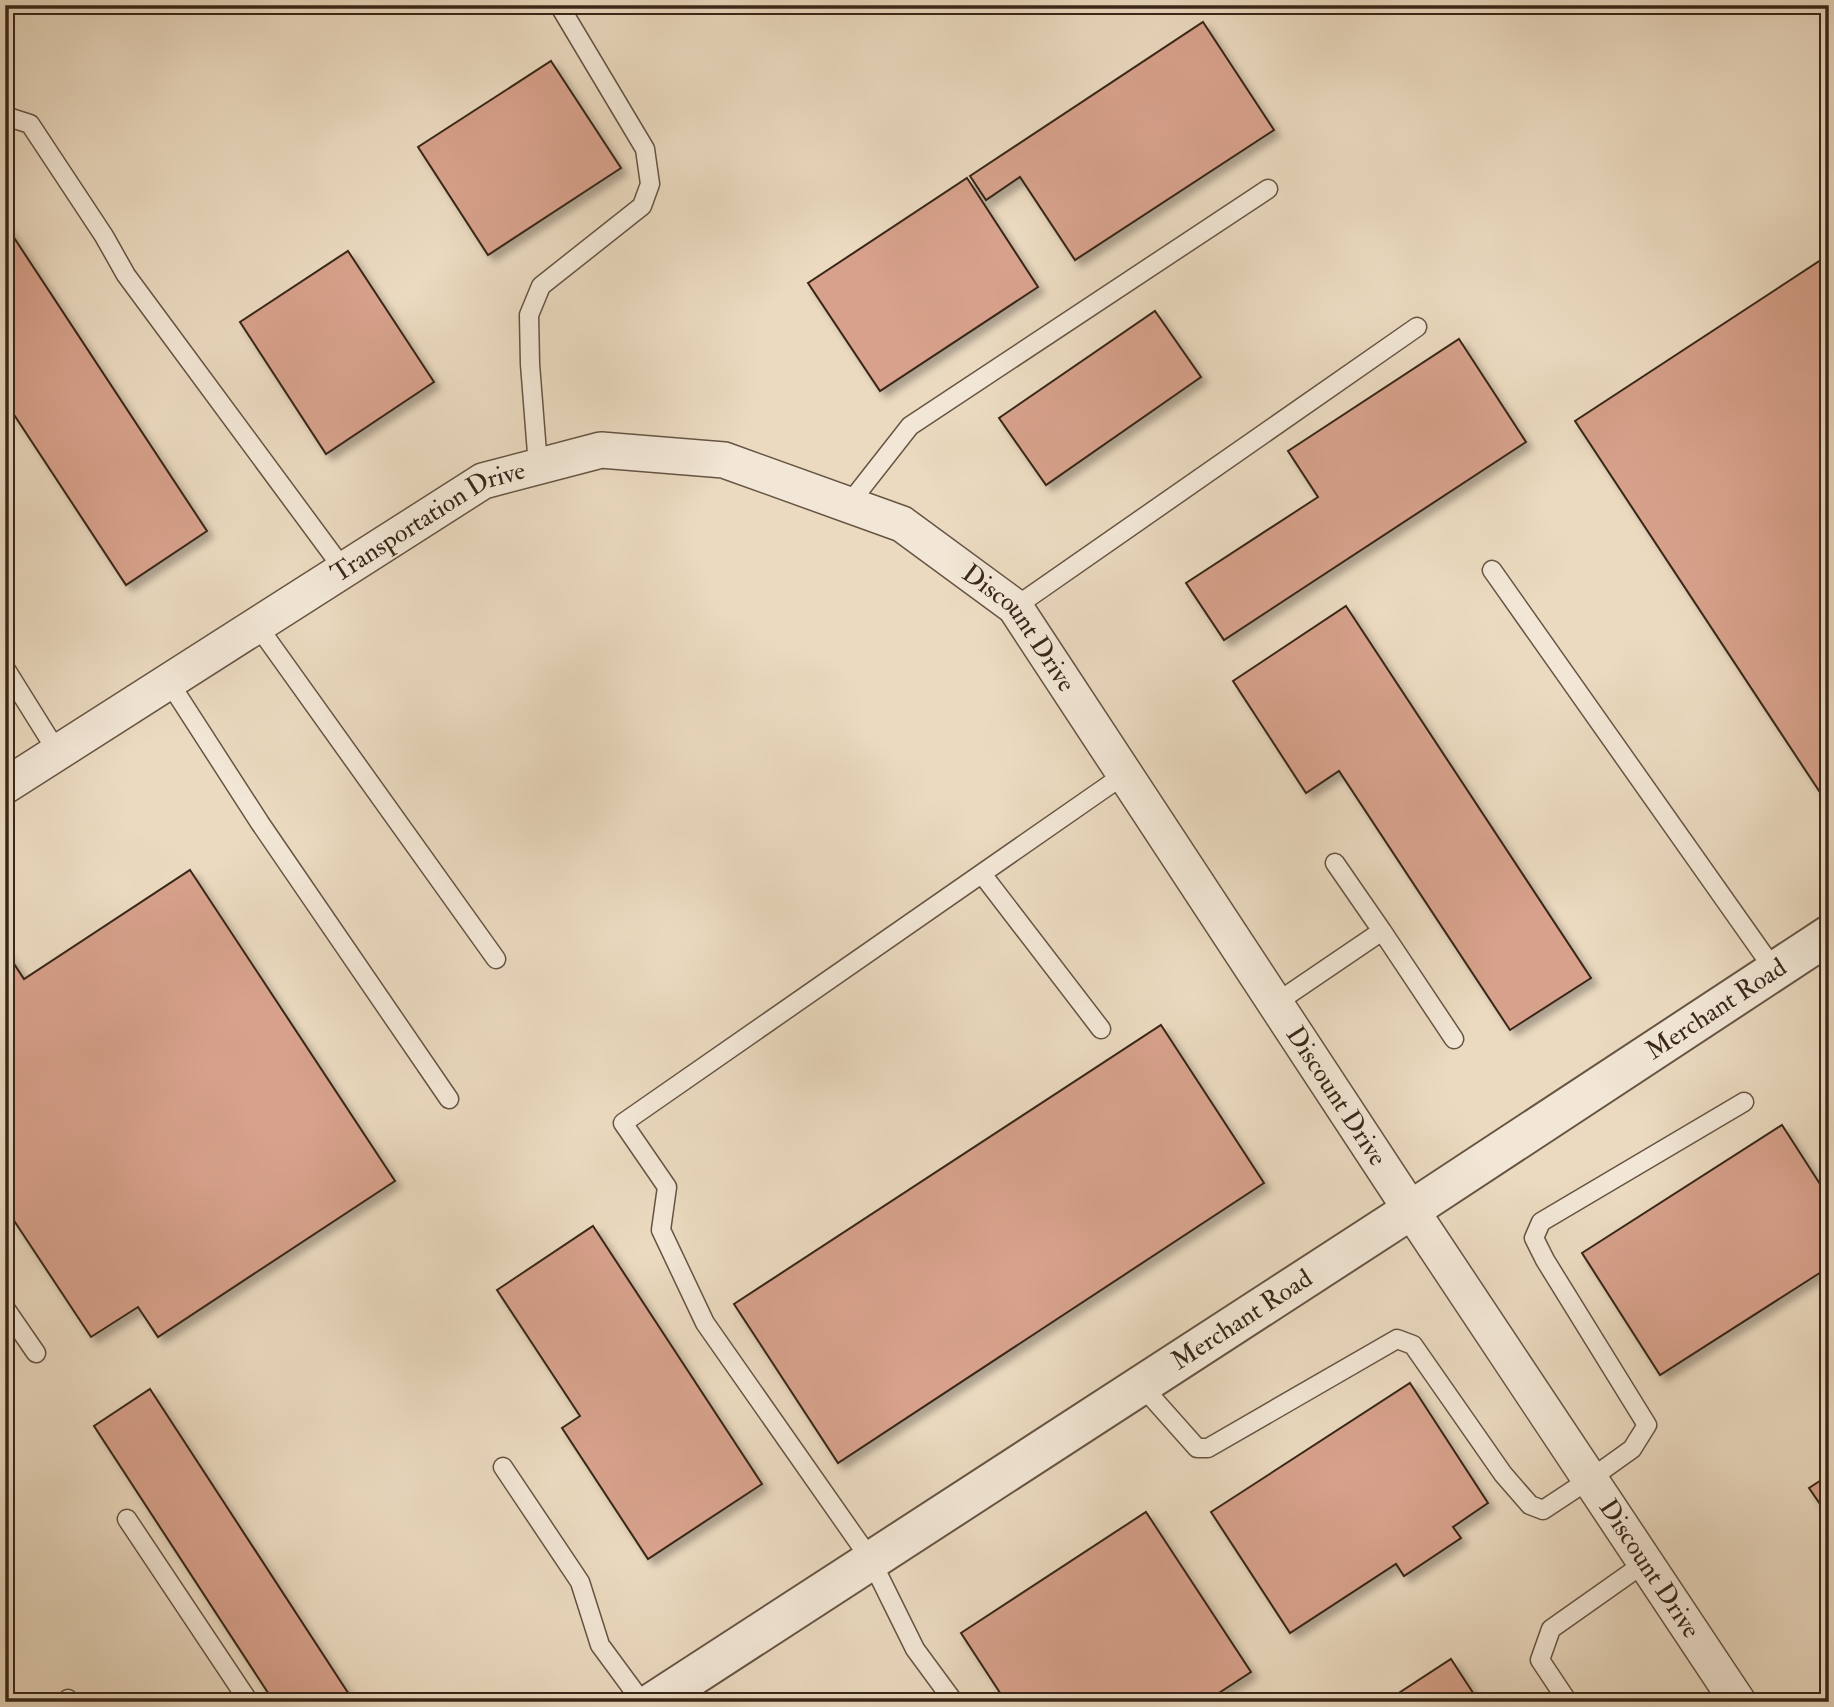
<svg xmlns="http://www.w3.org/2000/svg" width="1834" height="1707" font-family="'IM FELL Double Pica',serif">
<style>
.building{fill:#d7a18b;stroke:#392719;stroke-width:2;filter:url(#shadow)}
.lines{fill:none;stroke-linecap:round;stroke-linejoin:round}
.service-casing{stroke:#665443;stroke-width:21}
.minor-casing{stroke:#665443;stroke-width:38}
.tertiary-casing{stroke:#665443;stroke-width:42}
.service{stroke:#f2e7d6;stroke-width:18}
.minor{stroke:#f2e7d6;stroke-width:35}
.tertiary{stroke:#f2e7d6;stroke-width:38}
.labels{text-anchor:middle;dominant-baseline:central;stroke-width:7;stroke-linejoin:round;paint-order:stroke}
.street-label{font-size:26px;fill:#392719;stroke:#f2e7d6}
</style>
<defs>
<filter id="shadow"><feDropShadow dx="6" dy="6" stdDeviation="3.5" flood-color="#0004"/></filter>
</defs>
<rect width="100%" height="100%" fill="#ebdac0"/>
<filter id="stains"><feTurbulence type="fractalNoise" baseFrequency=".00286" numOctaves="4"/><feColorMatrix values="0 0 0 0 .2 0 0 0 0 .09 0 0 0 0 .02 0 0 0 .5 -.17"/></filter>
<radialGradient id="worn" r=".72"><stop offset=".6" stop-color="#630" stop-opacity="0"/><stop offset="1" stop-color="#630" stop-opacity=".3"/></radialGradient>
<!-- building -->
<path class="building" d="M1203 22 1274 130 1075 260 1020 177 986 200 970 176Z
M551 61 621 168 488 255 418 147Z
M967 178 1038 287 880 391 808 283Z
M5 224 207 531 126 585 5 401Z
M348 251 434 382 326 454 240 322Z
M1824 258 1829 266V806L1575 421Z
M1155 311 1201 377 1046 485 999 418Z
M1459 339 1526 442 1224 640 1186 583 1318 497 1288 451Z
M1346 606 1591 978 1510 1030 1339 771 1306 793 1233 681Z
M190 870 395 1181 158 1337 138 1307 91 1337 5 1207V950L24 979Z
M1161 1025 1264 1183 838 1463 734 1304Z
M1782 1125 1829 1198V1267L1660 1375 1582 1253Z
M593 1226 762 1484 648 1559 562 1428 580 1416 497 1290Z
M1410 1383 1488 1503 1453 1527 1461 1538 1404 1576 1396 1564 1290 1633 1211 1512Z
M150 1389 354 1702H274L94 1426Z
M1829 1475V1517L1809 1488Z
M1146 1512 1251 1672 1205 1702H1006L961 1633Z
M1451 1659 1479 1702H1385Z"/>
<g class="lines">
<!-- service casing -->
<g class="service-casing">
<path id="service" d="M5 116 30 124 104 236 126 275 344 570
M538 466 530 364 529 315 541 286 642 206 650 184 645 149 559 5
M848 505 910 426 1268 189
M1492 570 1775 971
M1015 607 1417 327
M257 625 496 959
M5 668 58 753
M169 682 260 823 449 1099
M1335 863 1382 931
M982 874 1101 1029
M1276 1003 1382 931 1454 1039
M5 1308 36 1353
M1141 1385 1197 1448H1208L1397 1339 1413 1345 1503 1474 1530 1505 1543 1510 1590 1479 1632 1449 1647 1425 1545 1260 1534 1238 1541 1222 1744 1102
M503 1467 580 1582 600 1645 642 1702
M127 1519 249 1702
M68 1699 70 1702
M954 1702 915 1649 871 1560 705 1323 661 1230 667 1187 623 1123 1125 774
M1568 1702 1540 1660 1551 1629 1646 1562"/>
</g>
<!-- minor casing -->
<g class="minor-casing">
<g id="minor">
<path id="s1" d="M5 786 483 481 601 450 724 460 902 524 1015 607 1411 1210 1738 1702"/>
</g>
</g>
<!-- tertiary casing -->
<g class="tertiary-casing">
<g id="tertiary">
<path id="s2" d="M653 1702 1411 1210 1829 935"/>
</g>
</g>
<!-- service -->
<use href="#service" class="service"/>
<!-- minor -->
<use href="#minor" class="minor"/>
<!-- tertiary -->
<use href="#tertiary" class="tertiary"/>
</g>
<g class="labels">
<!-- street labels -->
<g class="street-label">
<text stroke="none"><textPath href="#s1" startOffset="500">Transportation Drive</textPath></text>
<text stroke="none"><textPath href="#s1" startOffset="1160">Discount Drive</textPath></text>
<text stroke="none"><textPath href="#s2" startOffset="1269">Merchant Road</textPath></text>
<text stroke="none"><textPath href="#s1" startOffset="1727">Discount Drive</textPath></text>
<text stroke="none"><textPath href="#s2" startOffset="702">Merchant Road</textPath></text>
<text stroke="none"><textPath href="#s1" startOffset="2294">Discount Drive</textPath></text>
</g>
</g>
<!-- margin -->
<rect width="1834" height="1707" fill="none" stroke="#ebdac0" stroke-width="28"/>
<rect x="7" y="7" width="1820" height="1693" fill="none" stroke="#392719" stroke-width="3.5"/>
<rect x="14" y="14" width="1806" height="1679" fill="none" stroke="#392719" stroke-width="2"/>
<rect width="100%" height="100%" filter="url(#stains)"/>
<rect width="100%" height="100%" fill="url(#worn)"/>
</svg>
